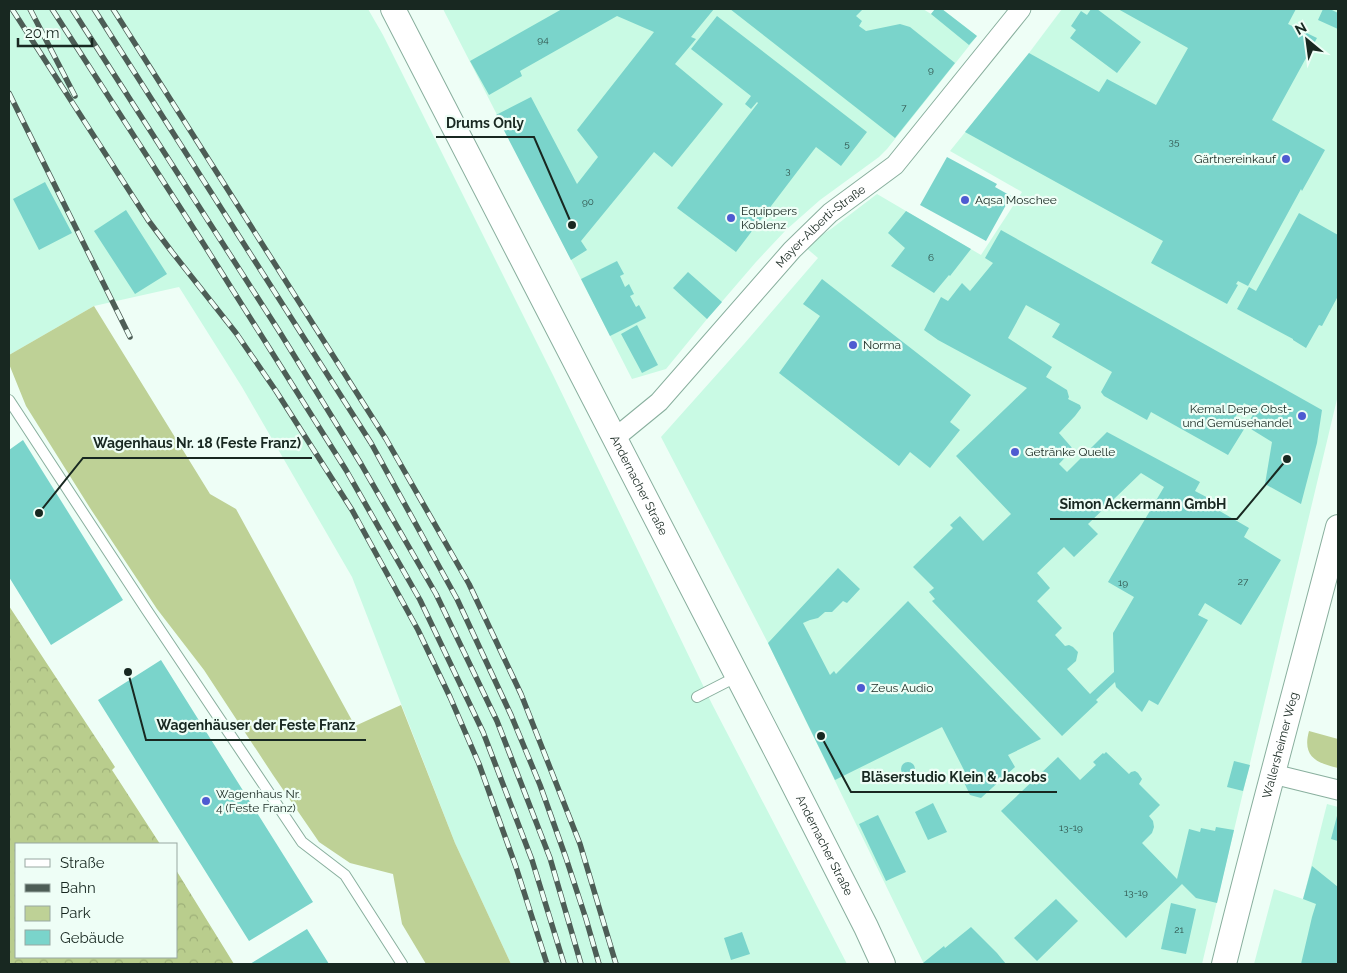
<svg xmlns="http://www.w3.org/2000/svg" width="1347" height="973" font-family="Raleway,sans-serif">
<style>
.built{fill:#c9fae4}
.green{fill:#bed196}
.forest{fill:url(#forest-crowns)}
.building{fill:#7ad4cb;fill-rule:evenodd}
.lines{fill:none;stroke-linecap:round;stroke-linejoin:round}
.service-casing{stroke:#89af9e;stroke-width:12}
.minor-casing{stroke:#89af9e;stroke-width:21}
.tertiary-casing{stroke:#89af9e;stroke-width:26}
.service{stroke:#fff;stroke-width:10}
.minor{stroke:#fff;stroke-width:19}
.tertiary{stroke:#fff;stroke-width:24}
.rail-casing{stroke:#4d5d56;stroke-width:5.5}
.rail{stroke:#eefef6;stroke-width:4;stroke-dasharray:11;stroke-linecap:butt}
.poi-dot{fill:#4e5bd1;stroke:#eefef6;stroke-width:2}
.labels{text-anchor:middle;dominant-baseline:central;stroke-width:4.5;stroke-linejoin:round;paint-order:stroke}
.number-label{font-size:10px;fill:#30534c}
.poi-label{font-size:12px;fill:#182821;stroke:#eefef6;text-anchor:start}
.street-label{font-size:12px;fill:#182821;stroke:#eefef6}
.leader{fill:none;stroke:#182821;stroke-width:2}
.callout-dot{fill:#182821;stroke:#eefef6;stroke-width:2}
.callout-label{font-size:14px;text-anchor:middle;font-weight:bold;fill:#182821;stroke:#eefef6;stroke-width:4.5;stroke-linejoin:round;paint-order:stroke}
</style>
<defs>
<pattern id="forest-crowns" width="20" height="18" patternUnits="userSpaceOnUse" patternTransform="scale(1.25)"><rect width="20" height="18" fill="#b9cd8d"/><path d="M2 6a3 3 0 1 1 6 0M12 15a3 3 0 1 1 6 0" fill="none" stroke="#9eb079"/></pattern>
</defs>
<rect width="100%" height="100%" fill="#eefef6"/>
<!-- built -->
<path class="built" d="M9 9H368L383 35 554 377 712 704 847 964H511L455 843 352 577 242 387 179 287 94 306 9 355Z
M443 9H923L931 14 935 9H942L977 36 887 149 879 157 820 200 786 230 756 262 707 319 666 369 632 379Z
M1062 9H1338V395L1202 964H924L768 643 661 437 744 344 818 258 804 246 831 229 877 194 981 255 1022 192 950 151 1029 53Z
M1327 804 1338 807V964H1254L1274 889 1303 899Z"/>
<!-- green -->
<path class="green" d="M94 306 210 494 236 509 355 726 401 705 455 843 511 964H426L402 924 393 874 350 863 319 842 273 775 204 670 157 609 90 508 26 406 9 364V355Z
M1309 731 1338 739V768C1316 763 1302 756 1309 731Z"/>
<!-- forest -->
<path class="forest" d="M9 606 115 767 112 770 160 844H16V957H176V870L234 964H9Z"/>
<!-- building -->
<path class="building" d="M562 9H714L691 37 696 39 675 64 723 104 672 167 654 152 581 241 587 250 571 260 496 115 531 97 577 184 598 157 577 130 654 32 617 16 520 71 522 76 489 95 470 61Z
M730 9H863L856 16 862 21 859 26 866 31 900 24 910 27 955 63 895 138Z
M935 9H942L977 36 969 45 931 14Z
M1091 9H1097L1141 42 1117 73 1070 38 1076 30 1071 26 1081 11 1087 15Z
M1118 9H1296L1288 24 1317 38 1272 120 1325 150 1302 191 1301 189 1248 286 1238 281 1236 284 1238 285 1227 304 1151 263 1163 241 965 132 1029 53 1099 92 1107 79 1156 105 1188 48Z
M1323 9H1330L1338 13V29L1318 20Z
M717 16 867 132 841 166 816 147 736 252 677 208 758 103 757 102 751 109 745 104 751 96 691 49Z
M947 157 997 184 995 187 1011 196 986 241 920 205Z
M45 182 72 233 39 250 13 199Z
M126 210 167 274 135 294 94 231Z
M906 211 971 249 950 276 949 275 934 293 891 266 905 248 888 233Z
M1299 213 1338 235V296L1322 326 1319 325 1306 348 1293 340V339L1237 309 1249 287 1256 291Z
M1001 230 1322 410 1317 443 1301 504 1265 484 1272 442 1246 426 1228 455 1151 412 1147 420 1104 396 1101 392 1112 372 1052 337 1060 324 1026 305 1008 338 1052 367 1046 377 1067 390 1069 397 1068 399 1080 405 1081 408 1075 416 1059 433 1073 449 1059 464 1067 472 1107 432 1200 482 1195 491 1214 501 1211 506 1249 528 1244 537 1281 560 1241 625 1205 603 1198 615 1208 620 1158 705 1149 700 1142 712 1116 687 1115 682 1096 700 1098 702 1062 736 932 601 935 599 929 592 934 588 913 567 953 528 950 525 960 516 983 541 1011 514 956 456 1027 388 938 340 924 330 941 297 948 301 962 283 970 291 993 263 985 258ZM1244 403 1256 410 1246 426 1234 419ZM1141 473 1164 487 1108 582 1134 597 1113 633 1114 672 1090 694 1067 669 1076 661 1078 652 1073 647 1069 645 1065 646 1055 635 1062 628 1037 601 1050 588 1037 573 1064 547 1074 557 1098 534 1088 524Z
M617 261 624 274 620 276 625 287 629 284 634 294 630 296 636 307 639 305 646 318 610 336 581 279Z
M688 272 722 302 707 319 673 288Z
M822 279 971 395 950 422 960 430 930 468 910 452 899 466 779 373 820 316 803 304Z
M637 325 658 365 642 373 621 334Z
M23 440 123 600 51 645 9 577V450Z
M838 568 860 589 847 603 843 601 832 612H825L818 618 810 620 803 623 830 675 834 671 836 674 908 601 1041 739 1008 755 1015 767 981 798 970 795 962 778 967 776 942 727 835 780 768 643Z
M161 660 313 902 249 941 98 700Z
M1106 752 1129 774 1131 772 1135 771 1138 773 1142 779 1139 784 1160 805 1149 816 1153 821 1154 827 1152 833 1142 843 1177 879 1189 829 1200 832 1201 828 1215 831 1216 827 1234 830 1217 903 1196 898 1182 884 1126 938 1001 811 1058 757 1080 780 1096 765 1093 762 1103 753 1104 754Z
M1234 761 1250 765 1243 791 1227 787Z
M901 769a7 7 0 1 1 14 0a7 7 0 1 1-14 0Z
M933 803 947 832 928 840 915 812Z
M1338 812V841L1331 839Z
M878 815 906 872 886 881 859 824Z
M1312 866 1338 887V964H1301L1312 917 1316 904 1303 899Z
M1056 899 1078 921 1037 961 1014 938Z
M1171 903 1196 909 1186 954 1161 949Z
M971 927 997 953 1006 964H924L923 963 944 946 945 948Z
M307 929 329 964H250Z
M742 932 750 954 731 960 724 938Z"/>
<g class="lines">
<!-- service casing -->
<g class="service-casing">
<path id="service" d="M9 400 146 609 302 842 345 875 402 964
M697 697 738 676"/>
</g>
<!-- minor casing -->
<g class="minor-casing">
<g id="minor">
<path id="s1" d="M615 438 659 402 792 250 830 213 895 165 1021 9"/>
<path d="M1273 774 1338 790"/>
</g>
</g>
<!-- tertiary casing -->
<g class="tertiary-casing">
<g id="tertiary">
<path id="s2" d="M393 9 786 770 866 927 883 964"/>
<path id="s3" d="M1224 964C1260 818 1300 673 1338 527"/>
</g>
</g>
<!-- service -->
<use href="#service" class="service"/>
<!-- minor -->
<use href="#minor" class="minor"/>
<!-- tertiary -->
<use href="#tertiary" class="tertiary"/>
<!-- rail casing -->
<g class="rail-casing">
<path id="rail" d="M12 9 148 220 172 252 236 333 276 391 352 510 418 630 450 697 479 764 516 867 547 964
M30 9 75 96
M52 9 203 243 346 470 420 600 483 732 532 860 564 964
M72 9 279 331 361 464 436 594 497 721 550 858 581 964
M94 9 371 443 457 599 511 715 540 785 566 858 586 919 599 964
M113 9 386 439 469 584 521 694 580 844 616 964
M9 93 130 337"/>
</g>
<!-- rail -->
<use href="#rail" class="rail"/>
</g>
<!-- markers -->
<g class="poi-dot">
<circle cx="1286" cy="159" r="5"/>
<circle cx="965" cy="200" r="5"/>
<circle cx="731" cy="218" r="5"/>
<circle cx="853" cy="345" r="5"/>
<circle cx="1302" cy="416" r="5"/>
<circle cx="1015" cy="452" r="5"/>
<circle cx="861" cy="688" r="5"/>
<circle cx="206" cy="801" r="5"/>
</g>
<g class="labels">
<!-- number labels -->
<g class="number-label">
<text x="543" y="39">94</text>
<text x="931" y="69">9</text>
<text x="904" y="107">7</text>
<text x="1174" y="141">35</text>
<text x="847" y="143">5</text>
<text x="788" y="170">3</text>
<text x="588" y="201">90</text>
<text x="931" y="257">6</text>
<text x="1243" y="581">27</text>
<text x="1123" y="582">19</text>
<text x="1071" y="827">13-19</text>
<text x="1136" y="892">13-19</text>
<text x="1179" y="929">21</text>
</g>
<!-- poi labels -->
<g class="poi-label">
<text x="1276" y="159" text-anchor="end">Gärtnereinkauf</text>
<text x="975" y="200">Aqsa Moschee</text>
<text x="741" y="211">Equippers<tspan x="741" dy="14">Koblenz</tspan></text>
<text x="863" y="345">Norma</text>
<text x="1292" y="409" text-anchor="end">Kemal Depe Obst-<tspan x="1292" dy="14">und Gemüsehandel</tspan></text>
<text x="1025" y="452">Getränke Quelle</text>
<text x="871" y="688">Zeus Audio</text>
<text x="216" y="794">Wagenhaus Nr.<tspan x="216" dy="14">4 (Feste Franz)</tspan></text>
</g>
<!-- street labels -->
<g class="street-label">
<text stroke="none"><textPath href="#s1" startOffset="296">Mayer-Alberti-Straße</textPath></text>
<text stroke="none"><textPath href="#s2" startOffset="536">Andernacher Straße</textPath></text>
<text stroke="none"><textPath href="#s3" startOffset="226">Wallersheimer Weg</textPath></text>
<text stroke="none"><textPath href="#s2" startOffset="941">Andernacher Straße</textPath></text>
</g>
</g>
<!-- callouts -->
<path class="leader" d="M572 225L534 137H436M39 513L83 458H312M1287 459L1237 519H1050M128 672L146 740H366M821 736L851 792H1057"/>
<g class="callout-dot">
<circle cx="572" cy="225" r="5"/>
<circle cx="39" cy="513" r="5"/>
<circle cx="1287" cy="459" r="5"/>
<circle cx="128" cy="672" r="5"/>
<circle cx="821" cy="736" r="5"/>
</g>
<g class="callout-label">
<text x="485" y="128">Drums Only</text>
<text x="197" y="448">Wagenhaus Nr. 18 (Feste Franz)</text>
<text x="1143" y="509">Simon Ackermann GmbH</text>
<text x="256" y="730">Wagenhäuser der Feste Franz</text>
<text x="954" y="782">Bläserstudio Klein &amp; Jacobs</text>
</g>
<!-- border -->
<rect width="1347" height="973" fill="none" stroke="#182821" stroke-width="20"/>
<!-- legend -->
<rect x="15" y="843" width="162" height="115" fill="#eefef6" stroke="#98a8a1"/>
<rect x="25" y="859" width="25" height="8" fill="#ffffff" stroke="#98a8a1"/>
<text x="60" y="868" font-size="15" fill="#182821">Straße</text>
<rect x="25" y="884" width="25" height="8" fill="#4d5d56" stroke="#98a8a1"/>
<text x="60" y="893" font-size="15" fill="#182821">Bahn</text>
<rect x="25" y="906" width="25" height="15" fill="#bed196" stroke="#98a8a1"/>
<text x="60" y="918" font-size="15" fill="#182821">Park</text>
<rect x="25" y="930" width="25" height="15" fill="#7ad4cb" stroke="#98a8a1"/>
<text x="60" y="943" font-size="15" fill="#182821">Gebäude</text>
<!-- north arrow -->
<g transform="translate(1307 40) rotate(331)" stroke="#eefef6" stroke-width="4" paint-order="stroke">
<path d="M0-4L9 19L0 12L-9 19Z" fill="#182821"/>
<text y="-8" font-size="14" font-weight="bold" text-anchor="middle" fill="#182821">N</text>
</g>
<!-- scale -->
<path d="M18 38v8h74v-8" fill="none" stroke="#182821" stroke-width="2.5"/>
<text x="25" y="38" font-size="15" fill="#182821" stroke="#eefef6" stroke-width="4" paint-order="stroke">20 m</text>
</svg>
